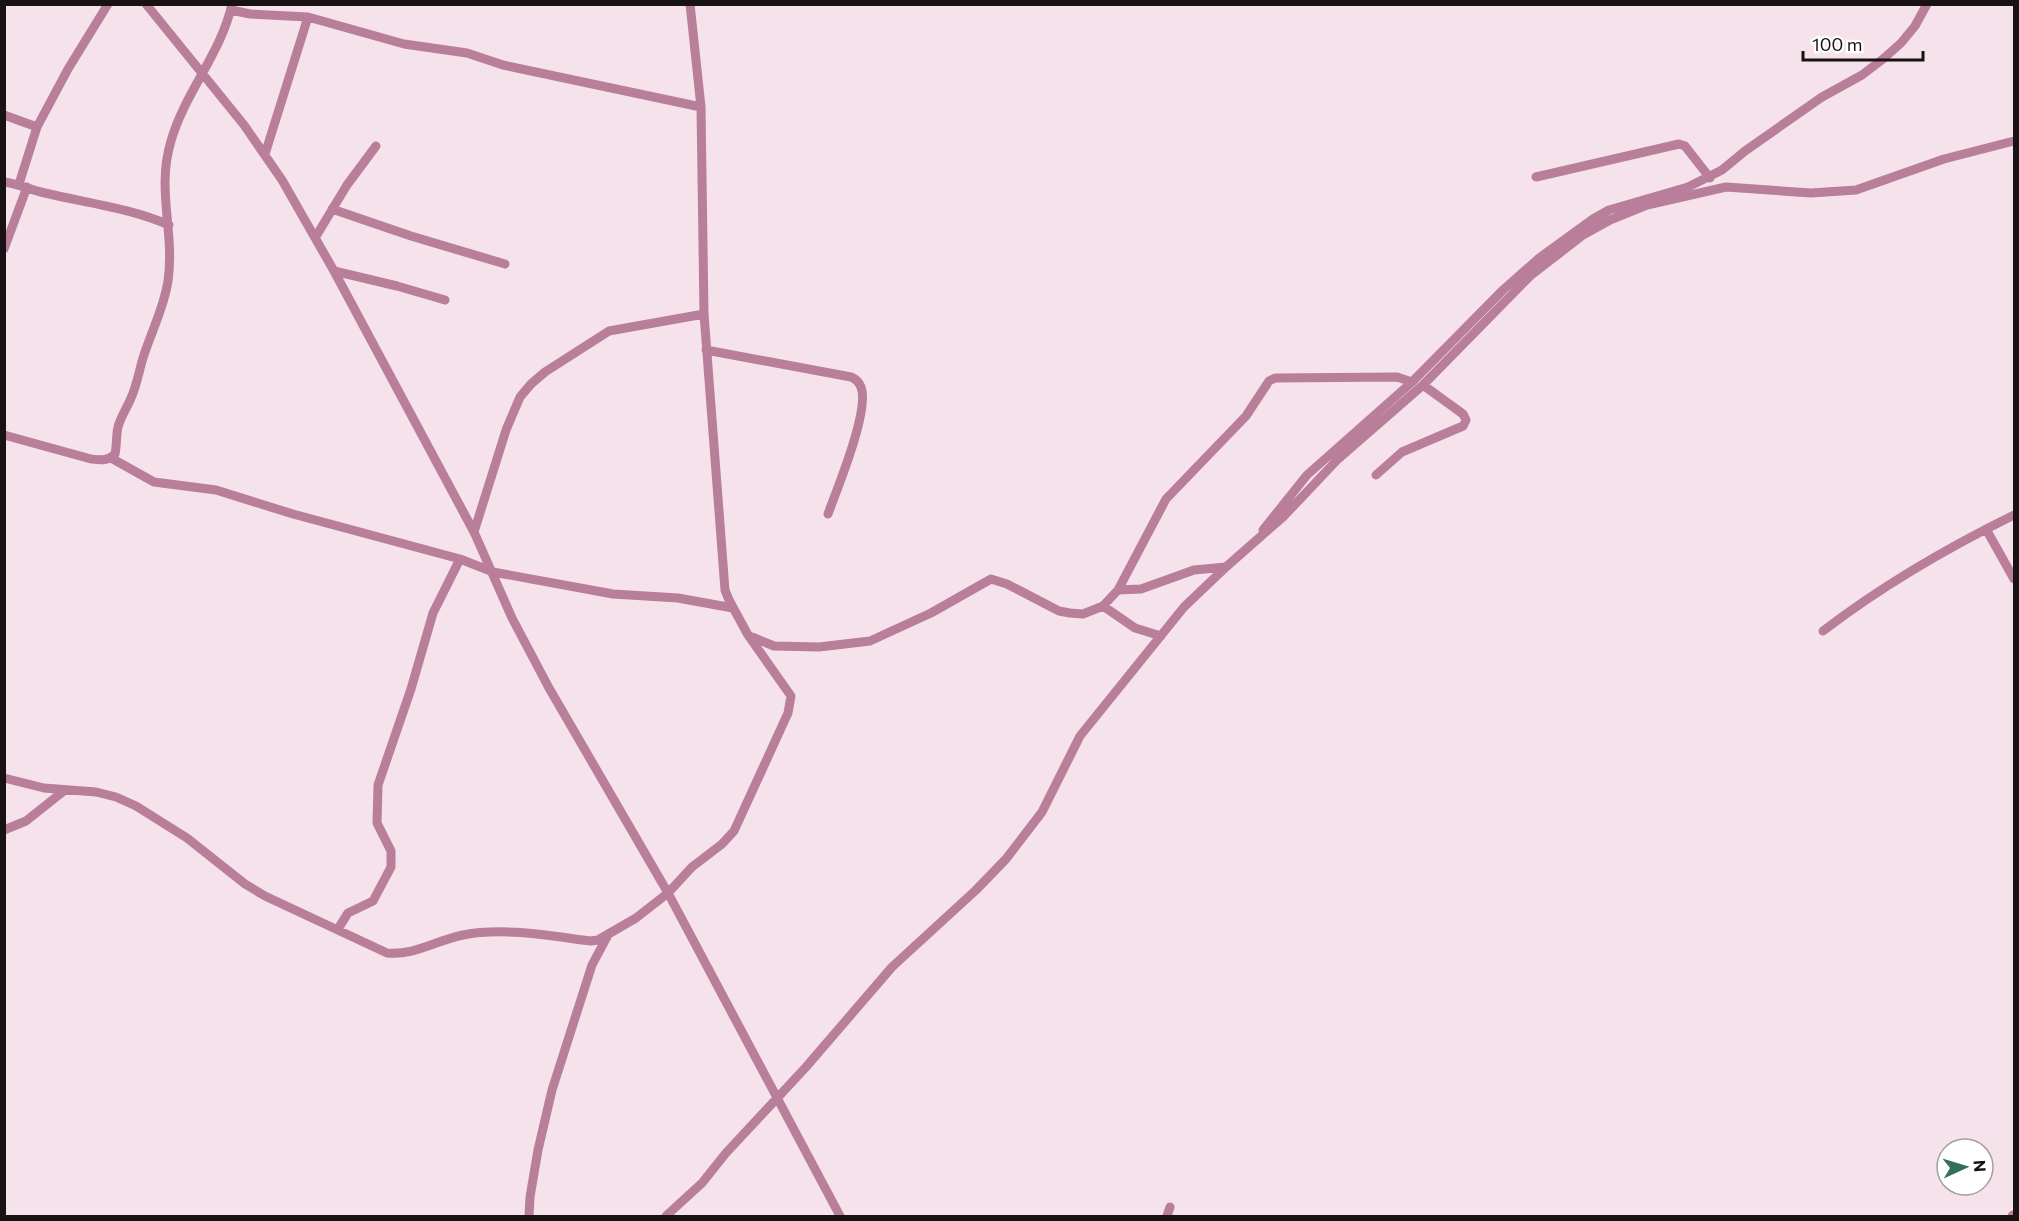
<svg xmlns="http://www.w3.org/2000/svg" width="2019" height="1221" font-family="Commissioner,sans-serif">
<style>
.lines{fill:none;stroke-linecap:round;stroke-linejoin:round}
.minor{stroke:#b87e9a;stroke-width:9}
</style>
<rect width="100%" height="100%" fill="#f5e2ea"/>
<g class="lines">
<!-- minor -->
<path class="minor" d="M146 4 244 125 282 180 334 271 474 532 512 618 549 688 668 893 840 1216
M231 10 250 14 308 17 404 44 467 53 503 65 701 107
M4 115 37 127
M265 154 308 17
M1536 177 1679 144 1685 146 1710 178
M4 182C19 184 31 190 45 193 87 203 130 208 169 225
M19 184 37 127 68 69 108 4
M332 209 411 236 505 264
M315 238 347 185 376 146
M4 249 27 187
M334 271 397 286 445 300
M706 350 851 377C856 379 859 382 861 387 870 410 837 489 828 514
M4 435 91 459C101 460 108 461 115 454 117 445 116 435 118 427 121 416 127 408 131 398 137 385 139 371 143 358 151 332 164 308 168 281 175 231 156 190 171 141 185 92 221 54 232 4
M111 458 154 482 216 490 293 514 460 559 493 572 613 594 678 598 733 608
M1376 475 1402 452 1463 426 1466 420 1463 414 1423 385
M1986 529 2014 579
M1263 530 1307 475 1412 382 1503 290 1538 259 1593 219 1609 210 1688 187 1722 170 1745 151 1822 97 1862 75 1883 59 1901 43 1915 26 1927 4
M474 532 506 430 520 397 531 384 545 372 609 331 704 314
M1118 590 1141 589 1194 570 1226 567
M1103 606 1135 628 1161 636
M1823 631C1883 585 1947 548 2014 515
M752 637 774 646 819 647 870 641 931 613 991 579 1007 584 1059 611 1070 613 1083 614 1103 606 1118 590 1166 499 1246 416 1269 381 1275 378 1397 377 1412 382
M4 778 44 788 96 792 116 797 136 806 187 838 245 884 265 896 387 953C414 956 437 940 463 935 504 927 550 936 591 941L598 940 636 918 668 893 692 867 722 844 734 831 788 713 791 696 748 635 729 600 725 590 704 314 701 107 690 4
M4 830 26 821 65 790
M338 929 348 913 373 901 391 867V851L377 823 378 785 411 689 433 613 460 559
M529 1216 530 1197 538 1150 552 1090 592 965 608 935
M666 1216 702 1183 726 1153 806 1067 892 967 976 890 1006 859 1042 812 1080 736 1184 607 1226 567 1284 516 1338 459 1423 385 1530 276 1583 235 1610 220 1647 205 1726 187 1811 193 1856 190 1944 159 2014 141
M1167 1216 1170 1207
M2012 1216 2013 1215"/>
</g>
<!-- border -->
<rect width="2019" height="1221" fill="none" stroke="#191215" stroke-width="12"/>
<!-- north arrow -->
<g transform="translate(1965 1167) rotate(86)"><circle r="28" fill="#ffffff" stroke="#a3a0a1" stroke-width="1.5"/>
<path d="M0-4.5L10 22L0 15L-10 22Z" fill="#32705c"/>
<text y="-9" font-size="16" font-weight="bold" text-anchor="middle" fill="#191215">N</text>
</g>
<!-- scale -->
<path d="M1803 51v9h120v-9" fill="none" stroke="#191215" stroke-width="3"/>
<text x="1812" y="51" font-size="18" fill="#191215" stroke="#ffffff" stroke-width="4.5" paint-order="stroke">100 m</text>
</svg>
